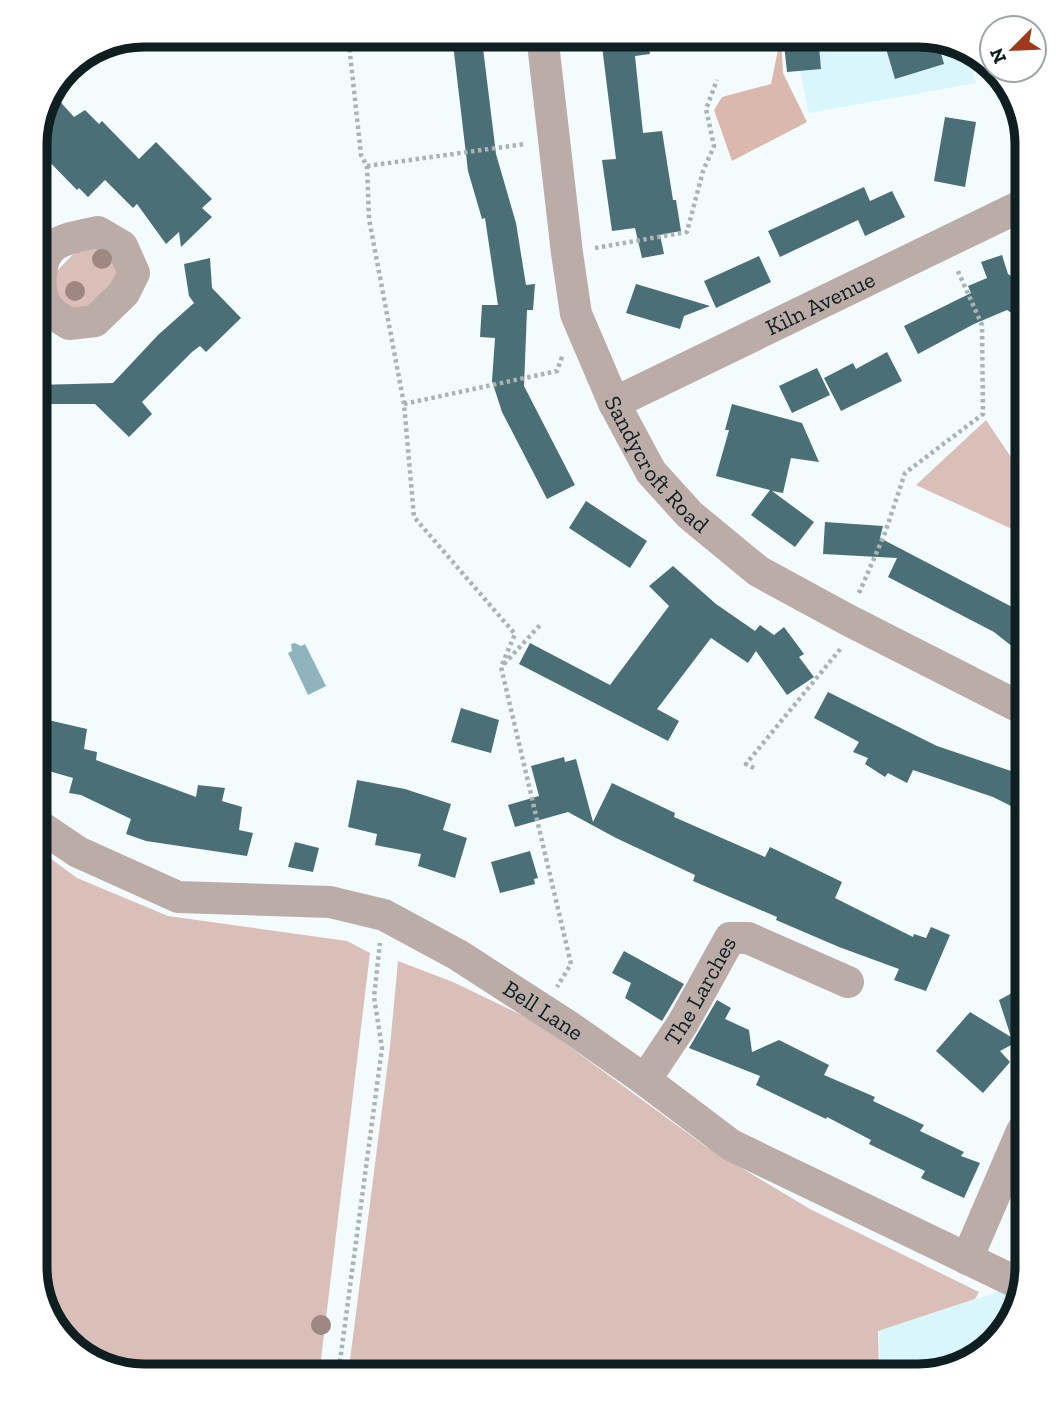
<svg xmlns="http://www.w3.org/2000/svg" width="1062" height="1411" font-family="'Zilla Slab',serif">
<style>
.built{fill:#d9f6fd}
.green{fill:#dabfb8}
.forest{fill:#dab8ae}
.water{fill:#8fb4bd}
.building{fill:#4b6f77}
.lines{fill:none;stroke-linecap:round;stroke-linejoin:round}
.path{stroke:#aab4b6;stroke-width:4.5;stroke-dasharray:3.5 3.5;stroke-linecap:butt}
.street{stroke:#bcaca8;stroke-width:32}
.tree{fill:#9e8881}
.labels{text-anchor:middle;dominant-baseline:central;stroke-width:7;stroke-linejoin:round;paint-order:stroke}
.street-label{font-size:23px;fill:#0f1e21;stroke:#fff}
.rim{fill:none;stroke:#0f1e21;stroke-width:9}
</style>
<rect width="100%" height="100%" fill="#f4fbfd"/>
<!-- built -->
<path class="built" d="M792 35H925L965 47 976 83 809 113Z
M1006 1289 1019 1296 1013 1321 978 1358 918 1376H880L879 1331Z"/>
<!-- green -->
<path class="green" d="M83 244H103L121 265 119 282 87 314 73 315 52 296 51 277Z
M986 420 1027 481V536L916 485Z
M35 847 77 878 168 916 347 941 370 953 319 1376H137L90 1362 53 1327 35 1267Z
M398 961 453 982 536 1022 705 1146 810 1209 979 1292 975 1299 878 1331 879 1376H348L390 1046Z"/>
<!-- forest -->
<path class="forest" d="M781 35 783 73 807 122 732 161 714 110 722 97 771 84Z"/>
<!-- water -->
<path class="water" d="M295 643 301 646 305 644 326 686 308 695 288 653 292 651 291 644Z"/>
<!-- building -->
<path class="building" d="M626 35H647L650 54 635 56 643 133 662 131 673 200H676L681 231 660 235 664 254 642 258 635 228 612 231 602 160 616 159 601 38Z
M783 35H818L821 69 787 72Z
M882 35H925L937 39 944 64 895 79Z
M482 40 496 154 516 223 526 285 535 284 533 310H527L524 386 575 485 547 499 502 412 492 381 495 338 480 337 482 305H498L485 218 482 219 468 171 453 44Z
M55 96 74 117 85 110 99 124 102 121 139 159 156 142 212 199 202 208 212 217 181 247 179 232 166 244 137 204 133 208 105 180 88 197 79 188 77 190 35 147V136Z
M945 117 976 122 965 187 934 181Z
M864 187 870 201 892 191 905 217 865 236 858 220 780 257 768 231Z
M1002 255 1008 274 1027 286V323L1007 310 974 324 918 354 904 326 971 293 968 286 987 278 981 262Z
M759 256 771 282 716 308 704 281Z
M210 258 212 288 241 318 206 352 200 346 192 352 142 402 152 414 129 437 95 404H35V385L113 383 158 335 194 303 189 296 184 264Z
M636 284 710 306 684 316 680 329 626 313Z
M887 352 902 381 841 411 824 378 853 363 856 369Z
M817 368 830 395 792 413 779 386Z
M732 404 802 423 819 462 791 458 783 493 772 491 814 522 795 547 751 515 770 490 716 476 729 430H725Z
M586 501 647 541 630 568 569 528Z
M825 522 883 526 880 538 1016 609 1027 617V658L994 632 888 577 897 558 823 554Z
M673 566 716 604 755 631 760 625 774 635 784 627 804 654 799 657 814 677 787 695 756 651 748 663 711 638 657 709 679 721 668 741 519 664 530 643 610 685 669 606 649 586Z
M828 692 937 746 1011 771 1027 779V814L993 797 913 770 907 783 888 773 885 777 865 764 868 758 853 752 859 742 814 718Z
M461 708 499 720 491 753 451 742Z
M35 717 87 729 84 749 97 752 96 760 196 797 198 785 225 788 222 801 242 807 239 830 253 833 247 856 146 841 126 834 131 819 81 795 69 793 73 778 35 767Z
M564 757 565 762 576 759 593 822 612 783 675 813 674 817 765 857 770 847 842 882 835 898 913 937 914 934 926 938 931 927 950 935 926 991 894 980 899 969 839 947 776 920 777 917 693 881 695 875 616 838 568 812 515 827 508 805 539 796 531 766Z
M357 780 405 789 451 804 443 830 467 838 455 878 418 866 421 854 375 845 377 834 348 827Z
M295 842 319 848 313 872 288 867Z
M530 851 538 878 534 879 535 884 500 893 491 862Z
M624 951 684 984 662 1021 625 998 631 983 612 973Z
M1027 985V1072H1023L1013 1044 1000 1051 1010 1062 983 1093 936 1051 970 1012 1011 1037 999 1000Z
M717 1000 731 1008 725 1019 749 1030 752 1052 779 1040 829 1065 824 1075 875 1097 873 1101 924 1125 920 1131 964 1152 961 1156 980 1163 964 1198 921 1178 925 1171 869 1144 871 1140 827 1117 826 1119 756 1085 760 1076 689 1048Z"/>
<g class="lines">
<!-- path -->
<path class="path" d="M348 35 361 155 367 166 369 219 404 404 414 517 515 634 501 667 571 964 557 987
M367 166 525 144
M595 248 687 232 703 171 714 146 706 109 717 80
M404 404 557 371 563 354
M859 593 885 533 905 473 983 414 982 325 957 269
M504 664 542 623
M754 768 746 764 842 647
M338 1376 382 1048 374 997 380 943"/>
<!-- street -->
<g class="street">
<path id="s1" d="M542 35 567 253 576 314 614 403 651 472 690 515 758 571 848 620 1027 711"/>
<path d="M98 232 122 246 134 273 124 293 95 321 69 324C62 319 52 314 47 307 37 290 38 257 55 245 67 237 84 235 98 232Z"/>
<path id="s2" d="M614 403 1027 203"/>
<path id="s3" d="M35 823 78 852 178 897 330 902 384 915 458 955 571 1028 645 1080 731 1145 1022 1285"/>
<path id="s4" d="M645 1080 683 1023 730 938H748L848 982"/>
<path d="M967 1259 1022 1131 1027 1128"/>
</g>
</g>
<!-- trees -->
<g class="tree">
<circle cx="102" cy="259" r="10"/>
<circle cx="75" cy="291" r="10"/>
<circle cx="321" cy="1325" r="10"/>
</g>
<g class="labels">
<!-- street labels -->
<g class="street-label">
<text stroke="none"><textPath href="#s2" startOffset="229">Kiln Avenue</textPath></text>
<text stroke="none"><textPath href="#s1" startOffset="453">Sandycroft Road</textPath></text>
<text stroke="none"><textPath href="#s4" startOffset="105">The Larches</textPath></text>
<text stroke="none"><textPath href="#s3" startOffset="555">Bell Lane</textPath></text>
</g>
</g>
<!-- crop -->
<path d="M0 0H1062V1411H0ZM144 47H918A97 97 0 0 1 1015 144V1267A97 97 0 0 1 918 1364H144A97 97 0 0 1 47 1267V144A97 97 0 0 1 144 47Z" fill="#fff" fill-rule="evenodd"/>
<path class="rim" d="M144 47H918A97 97 0 0 1 1015 144V1267A97 97 0 0 1 918 1364H144A97 97 0 0 1 47 1267V144A97 97 0 0 1 144 47Z"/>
<!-- north arrow -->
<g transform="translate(1013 49) rotate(246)"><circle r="33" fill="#ffffff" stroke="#9fa5a6" stroke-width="2"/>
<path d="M0-5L12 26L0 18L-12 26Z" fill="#a0391a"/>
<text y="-10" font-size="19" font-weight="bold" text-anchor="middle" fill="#0f1e21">N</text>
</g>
</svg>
